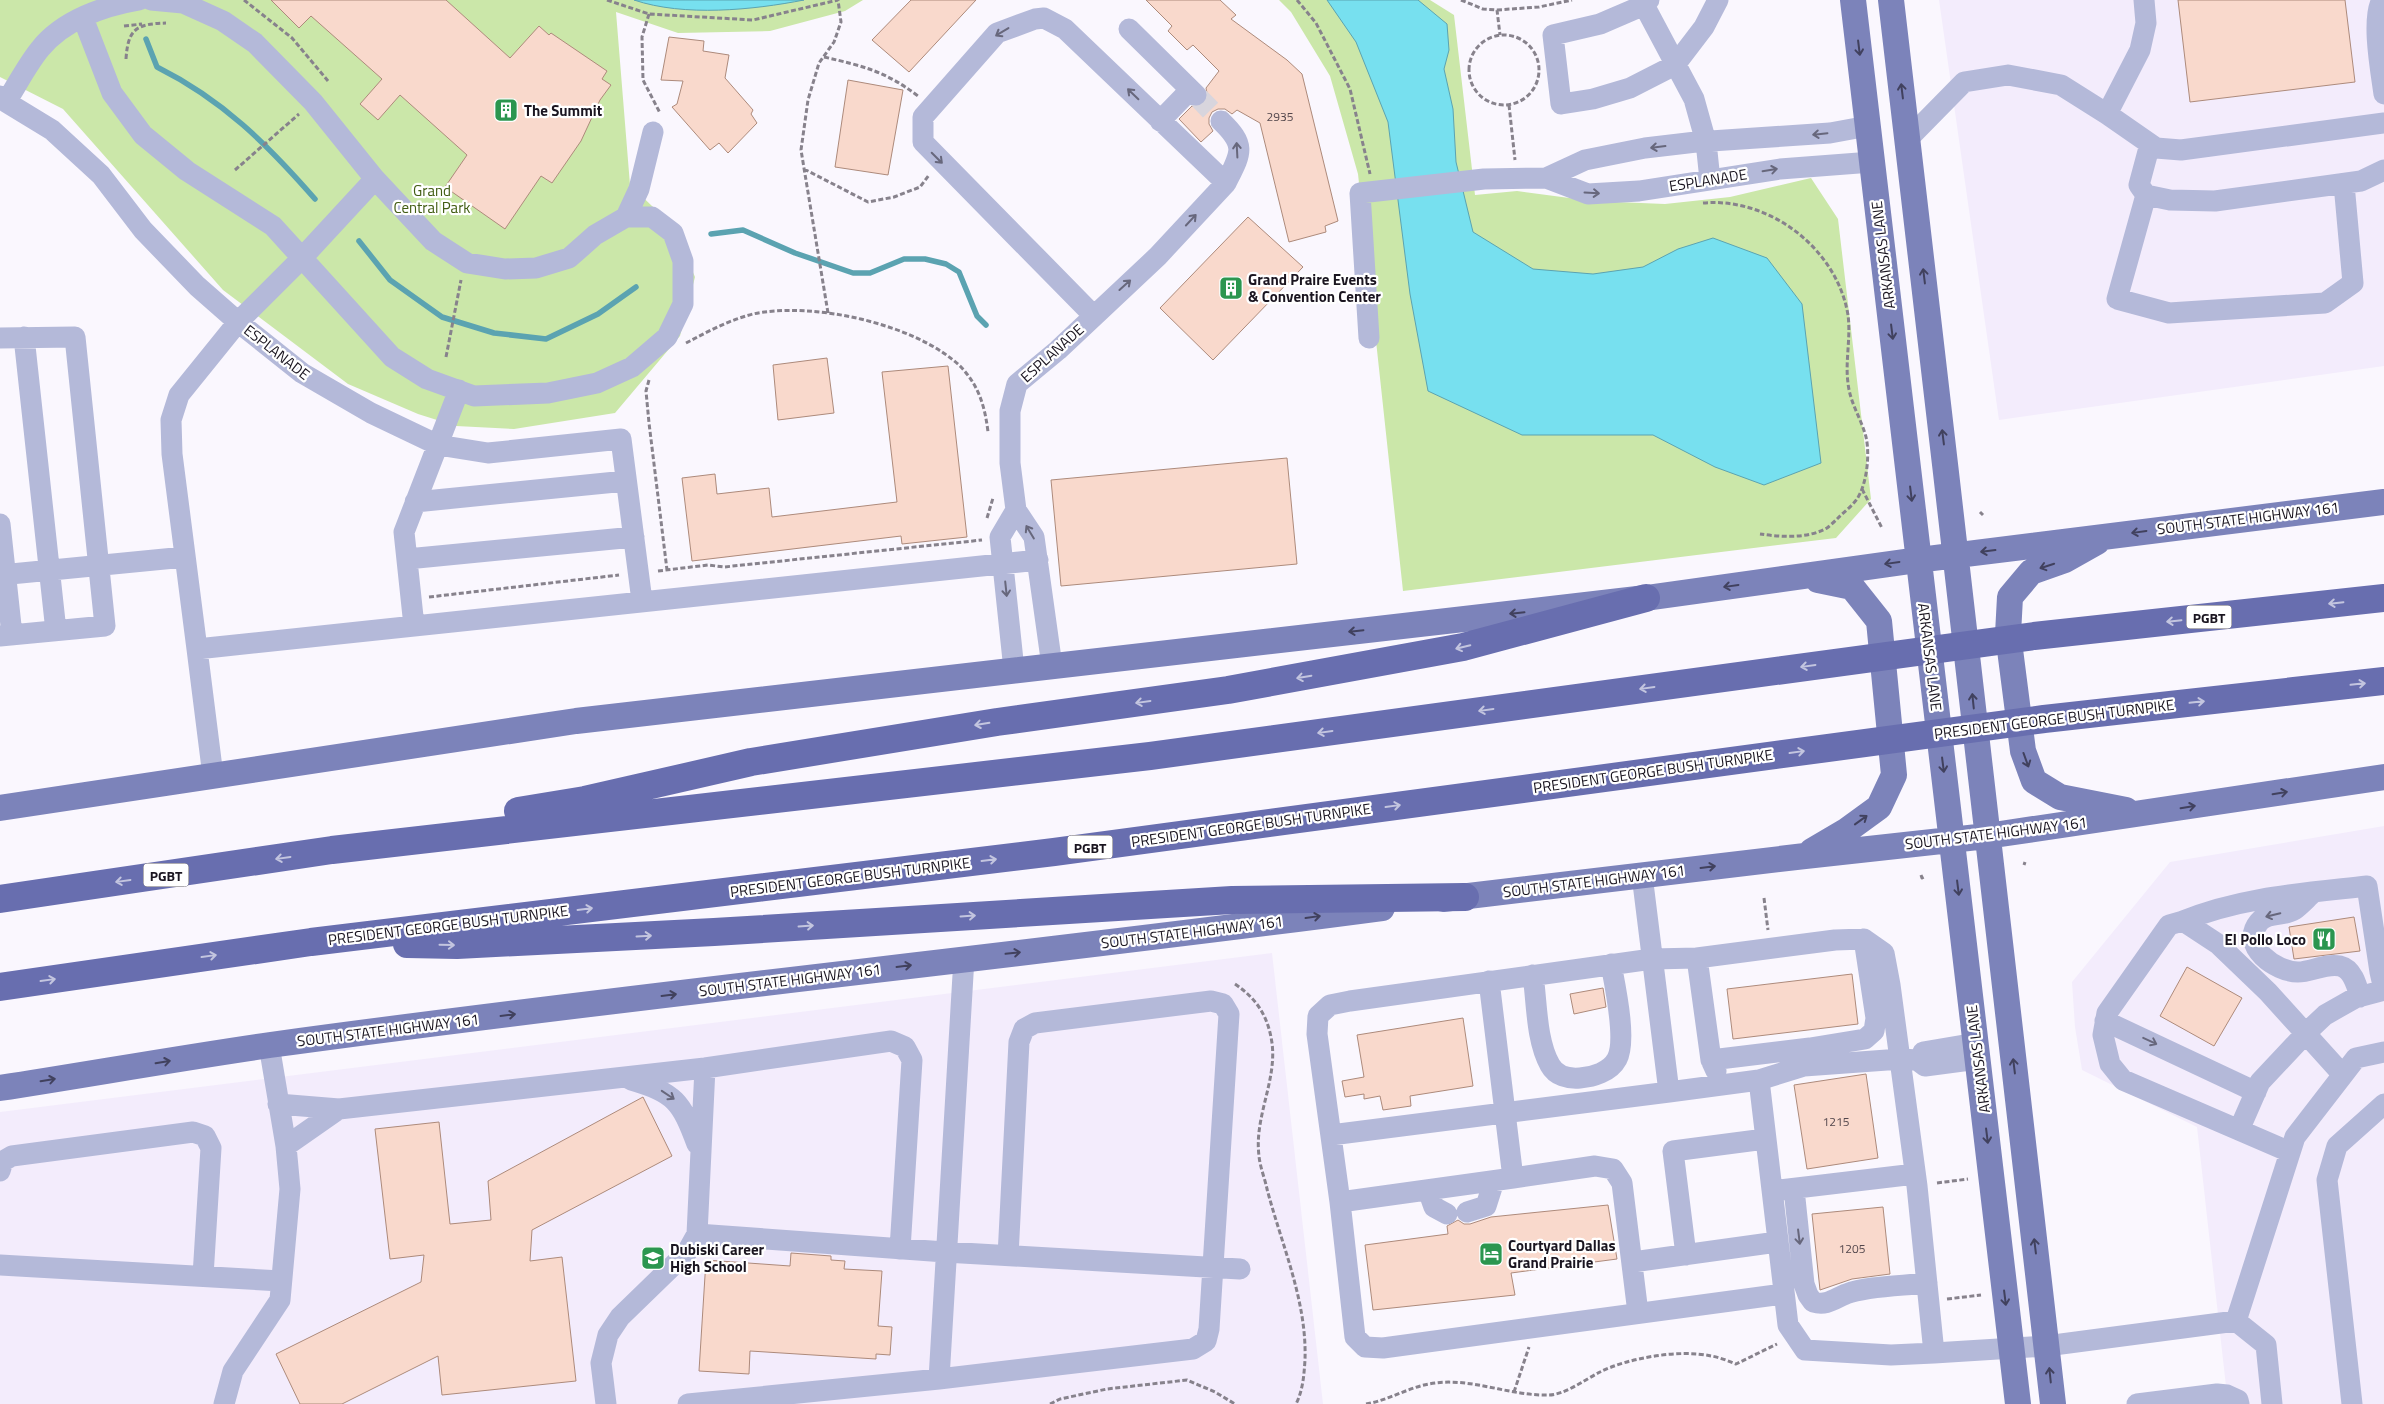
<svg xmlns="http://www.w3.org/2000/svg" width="2384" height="1404" font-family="'Titillium Web',sans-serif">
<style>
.built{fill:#f3ecfc}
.green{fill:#cbe7a9}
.water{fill:#77e0ef;stroke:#5ba3b1}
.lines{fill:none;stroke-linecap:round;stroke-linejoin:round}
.stream{stroke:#5ba3b1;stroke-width:5.5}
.building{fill:#f9d9cc;stroke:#ad8a7b}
.minor-tunnel{stroke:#d8d5dd;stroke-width:21;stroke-dasharray:21 11;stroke-linecap:butt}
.path{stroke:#87828c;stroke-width:3;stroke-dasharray:5 2.5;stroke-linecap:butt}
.minor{stroke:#b4b9d9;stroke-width:21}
.major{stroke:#7c83ba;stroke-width:26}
.highway{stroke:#686eaf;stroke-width:28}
.oneway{stroke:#67677c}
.oneway2{stroke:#41415e}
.oneway3{stroke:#c3c5df}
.labels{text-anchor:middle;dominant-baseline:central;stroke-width:4.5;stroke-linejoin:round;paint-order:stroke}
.number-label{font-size:12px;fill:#52464b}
.shield{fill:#fff;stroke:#5f5b63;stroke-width:1}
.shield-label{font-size:14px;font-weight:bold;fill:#1a1520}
.poi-label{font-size:15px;font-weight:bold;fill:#1a1520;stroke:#fff;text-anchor:start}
.street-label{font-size:15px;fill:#1a1520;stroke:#fff}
.park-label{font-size:15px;fill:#415c12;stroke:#fff}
</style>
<rect width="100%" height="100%" fill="#faf7fe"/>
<!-- built -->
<path class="built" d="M1939 0H2384V366L1999 420Z
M2384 826V1404H2228L2197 1127 2082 1070 2075 1027 2072 982 2170 862Z
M1272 953 1323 1404H0V1112Z"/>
<!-- green -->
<path class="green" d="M0 0H863L845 11 770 31 678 33 616 12 630 185 674 227 695 277 680 336 615 413 514 429 456 426 418 414 348 384 223 290 63 109 0 77Z
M1279 0H1430L1454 15 1475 195 1517 191 1592 201 1665 204 1730 197 1811 178 1838 219 1871 499 1836 538 1403 591 1358 174 1330 76 1291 12Z"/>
<!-- water -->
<path class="water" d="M634 0H804C753 10 684 17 634 0Z
M1327 0H1418L1447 24 1449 50 1444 69 1453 109 1456 162 1473 232 1533 269 1593 274 1643 267 1678 249 1713 238 1767 258 1802 304 1821 463 1764 485 1715 467 1653 435H1522L1428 391 1410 294 1388 122 1356 42Z"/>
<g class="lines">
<!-- stream -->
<path class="stream" d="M146 39 157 67C223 100 267 144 315 199
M711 234 743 230 795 253 853 273H870L904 259H925L946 264 959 272 977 316 986 325
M359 241 390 280 442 317 494 333 546 339 598 314 636 287"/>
</g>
<!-- building -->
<path class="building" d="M271 0H446L510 58 539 26 549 35 551 33 607 71 602 79 611 85 600 100 581 141 552 183 541 176 505 229 445 187 467 155 400 95 378 120 360 104 382 79 311 16 299 28Z
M911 0H976L909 72 872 40Z
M1146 0H1220L1236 15 1231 19 1287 60 1302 74 1338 221 1325 226 1326 232 1289 242 1260 123 1237 110 1232 114 1225 109H1218L1212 112 1209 118V124L1213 131 1201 142 1179 119 1192 106 1199 107 1205 103 1208 98 1206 88 1219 71 1193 45 1187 50 1168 31 1172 26Z
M2178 0H2345L2355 82 2190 102Z
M669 37 704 41 703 51 729 55 725 78 753 110 751 114 757 123 728 153 719 143 710 150 672 107 677 104 683 81 661 80Z
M848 80 903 90 888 175 835 167Z
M1248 217 1303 267 1213 360 1160 308Z
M827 358 834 413 778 420 773 365Z
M948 366 967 537 902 544 901 536 692 561 682 478 715 474 717 494 769 488 772 517 897 502 882 372Z
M1287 458 1297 564 1061 586 1051 480Z
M2354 917 2360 951 2294 959 2289 927Z
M2187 967 2242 998 2214 1046 2160 1016Z
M1852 974 1858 1024 1733 1039 1727 989Z
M1603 988 1606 1007 1574 1014 1570 994Z
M1463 1018 1473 1086 1410 1096 1411 1106 1383 1110 1380 1096 1364 1099V1094L1345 1097 1342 1081 1364 1077 1357 1035Z
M1866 1074 1878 1158 1807 1169 1794 1085Z
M643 1097 672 1156 532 1230 530 1261 562 1257 576 1381 442 1395 438 1356 342 1404H300L276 1354 421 1282 424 1255 390 1259 375 1129 439 1122 450 1224 491 1220 488 1181Z
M1608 1205 1617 1259 1511 1273 1515 1295 1373 1310 1365 1245 1448 1234 1447 1226 1458 1220 1464 1224H1470L1491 1217Z
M1883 1207 1890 1274 1852 1279 1820 1290 1812 1214Z
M791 1253 831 1256V1260L845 1261 844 1269 882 1271 878 1326 892 1327 890 1355 876 1354V1359L750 1351 749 1374 699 1371 706 1260 790 1266Z"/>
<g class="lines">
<!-- minor-tunnel -->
<path class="minor-tunnel" d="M1196 95 1221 121"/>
<!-- path -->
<path class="path" d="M244 0 292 38 328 81
M607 0 649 14 753 20 838 0
M1297 0 1316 23 1350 89 1370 174
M1461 0 1483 9 1497 10 1500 35
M1497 10 1539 7 1572 0
M649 14 642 37 643 80 660 113
M124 26 142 24
M1469 70a35 35 0 1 1 70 0a35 35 0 1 1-70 0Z
M824 57C863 66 885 71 918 96
M126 59C128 28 137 24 166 23
M1509 105 1515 160
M804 169 868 202 894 197 920 187 929 175
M235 170 299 114
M1703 203C1770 197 1837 249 1848 315 1851 338 1845 361 1848 383 1850 403 1861 418 1866 437 1870 454 1867 484 1857 499 1852 506 1844 512 1838 518 1835 521 1831 525 1827 528 1807 539 1782 537 1760 534
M828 313 801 150 808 100 819 63 834 42 841 22 838 0
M686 343C707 332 729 320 753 314 812 301 917 324 961 367 979 386 985 407 988 432
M446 357 461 280
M649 380 646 391 649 423 667 570
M1862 489 1882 528
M1980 512 1983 515
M987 518 993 498
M658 571 708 565 724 567 982 540
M429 597 619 575
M2024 865 2025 862
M1921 875 1922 878 1924 877
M1764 898 1768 930
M1235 984C1257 999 1268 1016 1272 1043 1277 1081 1254 1117 1259 1156 1260 1167 1265 1179 1267 1189 1282 1246 1307 1301 1305 1360 1304 1375 1303 1390 1296 1404
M1937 1183 1968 1179
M1947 1299 1981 1295
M1514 1392 1529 1347
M1050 1404 1060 1399 1107 1389 1187 1380 1215 1392 1235 1404
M1366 1404C1390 1400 1410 1386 1435 1383 1473 1378 1510 1396 1548 1395 1565 1395 1584 1380 1600 1372 1628 1358 1679 1349 1711 1356 1719 1357 1728 1361 1736 1364L1777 1344"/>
<!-- minor -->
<path class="minor" d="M1649 0 1644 5 1694 99 1706 142 1710 180
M2144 0 2146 23 2140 50 2107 114 2156 148 2181 150 2384 123
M2382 0C2371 18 2381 72 2384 94
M1644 5 1600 24 1553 35 1561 104 1593 99 1630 88 1675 65 1704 27 1718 0
M83 18 112 93 143 135 187 171 273 226 392 357 427 379 474 396 548 393 597 383 632 367 667 337 683 304V261L673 233 652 217H626L595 235 569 258 536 268 505 269 467 263 433 241 375 179 313 102 255 43 223 21 183 3 151 0
M1129 29 1196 95
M0 96 6 102 52 130 101 175 143 230 197 286 238 322 302 373 371 413 438 445 488 453 621 439 642 601
M6 102C17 85 27 65 40 49 63 20 104 6 139 0
M1160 121 1190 90
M1221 121C1247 146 1241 153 1226 183
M1907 140 1964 82 2008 75 2061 85 2107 114
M2150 144 2139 185 2146 195 2170 200 2215 201 2361 181 2384 170
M1546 178 1585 160 1645 148 1696 142 1830 133 1868 126
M2146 195 2117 299 2169 313 2325 303 2353 283 2344 184
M626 217 639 189 653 132
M24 337 56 631
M0 338 75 337 105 626 0 636
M1369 338 1360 193 1484 179 1546 178 1588 194 1639 191 1780 169 1872 162
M415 502 626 481
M0 524 12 635
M407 559 634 537
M0 575 185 557
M414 626 404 532 459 390
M197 649 172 454 171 420 179 395 238 322 302 258 375 179
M1052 666 1034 537 1016 510 1010 463V411L1017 384 1058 350 1158 256 1226 183 1065 29 1044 18 1035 19 997 33 923 117V142L1093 315
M1014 670 1000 537 1016 510
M213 776 197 649 1038 560
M1642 875 1669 1092 1759 1080 1804 1066 1901 1059 1917 1060 1925 1066 1978 1059
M2314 892C2308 897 2301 905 2294 910 2283 917 2268 911 2259 922 2239 946 2276 972 2298 972 2311 972 2326 963 2340 966 2353 969 2357 986 2360 997
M2183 921C2241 897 2305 893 2367 886L2380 972H2384
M1697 958 1711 1060 1716 1071
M1533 975C1537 1003 1536 1040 1550 1065 1556 1076 1568 1079 1580 1078 1593 1077 1610 1072 1617 1059 1627 1040 1615 986 1611 964
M1489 981 1513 1178 1595 1166 1613 1169 1622 1183 1638 1313
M2105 1021 2256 1092
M1923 1052 1976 1043
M1711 1060 1810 1048 1865 1039 1874 1031 1876 1018 1864 939
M631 1080C675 1093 681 1101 697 1144
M1759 1080 1788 1325 1805 1350 1891 1355 1934 1353
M278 1104 339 1109 705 1068 891 1041 905 1047 912 1060 900 1249
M2239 1130 2260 1082 2306 1033 2325 1015 2355 998 2384 990 2380 972
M1331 1135 1669 1092
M286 1146 339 1109
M2290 1152 2123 1080 2110 1064 2103 1035 2107 1013 2169 925 2183 921 2218 944 2268 992 2343 1075
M0 1171 3 1161 12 1156 193 1132 205 1136 211 1148 203 1276
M1794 1189 1804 1284 1808 1295 1813 1302C1827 1306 1834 1299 1846 1294 1868 1286 1902 1286 1927 1283
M1428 1190 1434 1207 1447 1214
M1780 1190 1915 1174
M1340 1202 1513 1178
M1467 1212 1486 1206 1494 1181
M697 1234 945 1252 1240 1269
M1686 1255 1673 1151 1765 1139
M1633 1262 1777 1242
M0 1265 281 1281
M1783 1294 1383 1348 1365 1347 1355 1337 1340 1202 1317 1034 1318 1016 1330 1005 1350 1001 1652 959 1697 958 1835 940 1864 939 1884 953 1890 985 1917 1186 1934 1353 2046 1346 2236 1321 2266 1345 2272 1404
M2236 1321 2295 1137 2356 1058 2384 1052
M939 1379 964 958
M224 1404 233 1371 280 1300 290 1189 286 1146 269 1045
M606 1404 601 1363 608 1335 620 1317 687 1252 697 1234 705 1068
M688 1404 939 1379 1193 1349 1206 1341 1209 1329 1229 1014 1223 1004 1211 1001 1035 1023 1024 1029 1019 1042 1008 1256
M2137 1404 2217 1394 2227 1395 2238 1400 2239 1404
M2352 1404 2327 1180 2337 1146 2384 1104"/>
<!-- major -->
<path class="major" d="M1853 0 2018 1404
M1891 0C1945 468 2001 936 2053 1404
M2097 542 2065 560 2031 572 2010 597 2008 634 2023 751 2034 781 2060 797 2126 810
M0 808 576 721 1646 598 1918 560 2384 502
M1812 851 1846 831 1879 807 1894 775 1879 621 1852 587 1818 580
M1443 899 1805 856 1987 836 2384 777
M0 1088C90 1074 180 1058 270 1045 640 994 1012 957 1382 908"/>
<!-- highway -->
<path class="highway" d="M518 811 585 800 751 762 997 722 1228 690 1463 647 1646 598
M0 899 332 850 1150 756 2034 636 2384 598
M407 944 457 945 714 932 1232 900 1465 897
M0 987 311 942 1054 852 2044 719 2384 681"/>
</g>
<!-- one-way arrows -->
<defs><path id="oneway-shaft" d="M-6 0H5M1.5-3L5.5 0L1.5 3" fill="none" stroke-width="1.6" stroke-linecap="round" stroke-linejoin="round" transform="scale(1.25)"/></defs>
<g class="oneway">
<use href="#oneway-shaft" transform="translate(1002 32) rotate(149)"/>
<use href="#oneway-shaft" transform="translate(1133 94) rotate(-136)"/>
<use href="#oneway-shaft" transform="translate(1820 134) rotate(174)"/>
<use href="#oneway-shaft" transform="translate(1658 147) rotate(173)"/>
<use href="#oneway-shaft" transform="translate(1237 150) rotate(-93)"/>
<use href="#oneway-shaft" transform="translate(937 158) rotate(45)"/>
<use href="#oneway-shaft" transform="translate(1770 170) rotate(-9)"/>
<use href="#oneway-shaft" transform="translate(1592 193) rotate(3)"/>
<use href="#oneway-shaft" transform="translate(1191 220) rotate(-47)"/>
<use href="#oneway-shaft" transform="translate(1125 285) rotate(-42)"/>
<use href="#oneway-shaft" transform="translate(1030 532) rotate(-121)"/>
<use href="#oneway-shaft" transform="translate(1006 589) rotate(84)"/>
<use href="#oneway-shaft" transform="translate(2273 915) rotate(167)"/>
<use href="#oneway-shaft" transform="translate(2150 1041) rotate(25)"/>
<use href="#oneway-shaft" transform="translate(668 1095) rotate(34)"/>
<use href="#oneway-shaft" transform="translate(1799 1237) rotate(83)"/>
</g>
<g class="oneway2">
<use href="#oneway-shaft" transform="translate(1859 48) rotate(83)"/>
<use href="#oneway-shaft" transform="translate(1902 91) rotate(-97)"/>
<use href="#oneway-shaft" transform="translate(1924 276) rotate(-97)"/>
<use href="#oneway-shaft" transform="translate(1892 332) rotate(83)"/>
<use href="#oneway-shaft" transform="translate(1943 437) rotate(-97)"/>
<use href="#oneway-shaft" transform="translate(1911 494) rotate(83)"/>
<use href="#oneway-shaft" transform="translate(2139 532) rotate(172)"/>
<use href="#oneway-shaft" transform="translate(1988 551) rotate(173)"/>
<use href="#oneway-shaft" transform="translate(1892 563) rotate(172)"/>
<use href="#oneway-shaft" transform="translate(2047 566) rotate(162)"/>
<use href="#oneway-shaft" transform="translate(1731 586) rotate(172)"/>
<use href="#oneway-shaft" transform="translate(1517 613) rotate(174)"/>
<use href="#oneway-shaft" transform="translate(1356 631) rotate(174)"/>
<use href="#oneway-shaft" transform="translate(1973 701) rotate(-96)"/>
<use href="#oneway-shaft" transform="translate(2026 760) rotate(70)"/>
<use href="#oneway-shaft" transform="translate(1943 765) rotate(83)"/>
<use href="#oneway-shaft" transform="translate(2280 793) rotate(-9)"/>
<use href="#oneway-shaft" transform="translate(2188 807) rotate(-9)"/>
<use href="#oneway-shaft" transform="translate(1861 820) rotate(-36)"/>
<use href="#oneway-shaft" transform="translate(1708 867) rotate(-7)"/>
<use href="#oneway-shaft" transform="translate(1958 888) rotate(83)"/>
<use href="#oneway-shaft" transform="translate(1313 917) rotate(-8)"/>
<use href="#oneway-shaft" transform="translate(1013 953) rotate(-6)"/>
<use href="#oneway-shaft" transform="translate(904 966) rotate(-7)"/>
<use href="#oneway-shaft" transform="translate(669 995) rotate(-7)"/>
<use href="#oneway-shaft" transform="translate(508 1015) rotate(-7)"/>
<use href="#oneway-shaft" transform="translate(163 1062) rotate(-9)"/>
<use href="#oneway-shaft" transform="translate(2014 1066) rotate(-97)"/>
<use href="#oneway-shaft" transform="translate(48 1080) rotate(-9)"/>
<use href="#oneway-shaft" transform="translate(1987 1136) rotate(83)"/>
<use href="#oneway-shaft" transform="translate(2035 1246) rotate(-97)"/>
<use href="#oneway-shaft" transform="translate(2005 1298) rotate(83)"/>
<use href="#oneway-shaft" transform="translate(2050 1375) rotate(-96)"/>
</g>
<g class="oneway3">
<use href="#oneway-shaft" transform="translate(2336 603) rotate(174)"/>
<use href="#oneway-shaft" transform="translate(2174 621) rotate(174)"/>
<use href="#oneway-shaft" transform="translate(1463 647) rotate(167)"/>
<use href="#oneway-shaft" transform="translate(1808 666) rotate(172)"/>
<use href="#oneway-shaft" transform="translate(1304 677) rotate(170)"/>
<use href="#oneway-shaft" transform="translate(2358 684) rotate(-6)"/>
<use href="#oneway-shaft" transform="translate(1647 688) rotate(172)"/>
<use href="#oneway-shaft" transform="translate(1143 702) rotate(172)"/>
<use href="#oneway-shaft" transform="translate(2197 702) rotate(-6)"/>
<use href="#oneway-shaft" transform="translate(1486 710) rotate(172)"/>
<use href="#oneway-shaft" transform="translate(982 724) rotate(171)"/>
<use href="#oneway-shaft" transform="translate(1325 732) rotate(172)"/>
<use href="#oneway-shaft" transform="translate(1797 752) rotate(-8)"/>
<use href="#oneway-shaft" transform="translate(1393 806) rotate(-8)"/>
<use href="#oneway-shaft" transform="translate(283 858) rotate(172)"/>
<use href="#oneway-shaft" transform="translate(989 860) rotate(-7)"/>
<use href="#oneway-shaft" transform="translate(123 881) rotate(172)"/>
<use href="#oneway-shaft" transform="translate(585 909) rotate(-7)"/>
<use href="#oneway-shaft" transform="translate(968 916) rotate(-4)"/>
<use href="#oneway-shaft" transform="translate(806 926) rotate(-4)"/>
<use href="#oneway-shaft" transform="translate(644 936) rotate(-3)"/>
<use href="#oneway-shaft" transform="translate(447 945) rotate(1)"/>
<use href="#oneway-shaft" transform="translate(209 956) rotate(-8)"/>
<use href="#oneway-shaft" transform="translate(48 980) rotate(-8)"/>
</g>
<!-- icons -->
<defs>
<g id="building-square" transform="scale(1.25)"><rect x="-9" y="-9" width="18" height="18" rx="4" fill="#2b964f" stroke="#fff"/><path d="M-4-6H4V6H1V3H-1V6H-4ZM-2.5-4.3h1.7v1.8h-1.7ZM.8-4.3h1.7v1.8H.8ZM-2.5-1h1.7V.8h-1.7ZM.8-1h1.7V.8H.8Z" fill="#fff"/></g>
<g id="restaurant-square" transform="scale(1.25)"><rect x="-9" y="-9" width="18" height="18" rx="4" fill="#2b964f" stroke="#fff"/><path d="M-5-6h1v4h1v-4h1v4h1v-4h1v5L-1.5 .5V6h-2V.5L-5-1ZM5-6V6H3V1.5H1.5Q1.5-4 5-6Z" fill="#fff"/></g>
<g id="hotel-square" transform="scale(1.25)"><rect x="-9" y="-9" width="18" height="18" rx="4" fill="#2b964f" stroke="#fff"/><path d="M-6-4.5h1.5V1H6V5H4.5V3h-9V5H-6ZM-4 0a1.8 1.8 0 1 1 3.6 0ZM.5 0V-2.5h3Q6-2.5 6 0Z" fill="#fff"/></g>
<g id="school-square" transform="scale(1.25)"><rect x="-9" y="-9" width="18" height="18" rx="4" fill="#2b964f" stroke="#fff"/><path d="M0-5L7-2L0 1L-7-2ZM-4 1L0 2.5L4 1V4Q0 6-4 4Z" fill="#fff"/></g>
</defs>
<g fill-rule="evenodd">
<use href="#building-square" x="506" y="110"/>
<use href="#building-square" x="1231" y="288"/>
<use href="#restaurant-square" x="2324" y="939"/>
<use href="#hotel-square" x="1491" y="1254"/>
<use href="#school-square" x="653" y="1258"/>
</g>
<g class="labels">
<!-- number labels -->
<g class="number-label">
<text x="1280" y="116">2935</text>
<text x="1836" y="1121">1215</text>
<text x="1852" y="1248">1205</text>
</g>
<!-- shield labels -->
<g class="shield">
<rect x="2186.5" y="605.5" width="45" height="23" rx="4"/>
<rect x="1067.5" y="835.5" width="45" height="23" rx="4"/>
<rect x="143.5" y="863.5" width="45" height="23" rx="4"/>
</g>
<g class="shield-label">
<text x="2209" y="617">PGBT</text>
<text x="1090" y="847">PGBT</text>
<text x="166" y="875">PGBT</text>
</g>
<!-- poi labels -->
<g class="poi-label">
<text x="524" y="110">The Summit</text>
<text x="1248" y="279">Grand Praire Events<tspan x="1248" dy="17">&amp; Convention Center</tspan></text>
<text x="2306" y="939" text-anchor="end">El Pollo Loco</text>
<text x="1508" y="1245">Courtyard Dallas<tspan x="1508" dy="17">Grand Prairie</tspan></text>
<text x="670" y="1249">Dubiski Career<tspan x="670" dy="17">High School</tspan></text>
</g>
<!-- street labels -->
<g class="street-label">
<text transform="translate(1708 180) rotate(-9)">ESPLANADE</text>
<text transform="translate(1883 255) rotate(-97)">ARKANSAS LANE</text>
<text transform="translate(277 352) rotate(38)">ESPLANADE</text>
<text transform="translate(1052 353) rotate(-42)">ESPLANADE</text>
<text transform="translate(2248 518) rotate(-7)">SOUTH STATE HIGHWAY 161</text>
<text transform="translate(1930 657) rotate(83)">ARKANSAS LANE</text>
<text transform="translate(2054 719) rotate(-7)">PRESIDENT GEORGE BUSH TURNPIKE</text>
<text transform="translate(1653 771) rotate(-8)">PRESIDENT GEORGE BUSH TURNPIKE</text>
<text transform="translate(1251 825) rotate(-8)">PRESIDENT GEORGE BUSH TURNPIKE</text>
<text transform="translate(1996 833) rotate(-7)">SOUTH STATE HIGHWAY 161</text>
<text transform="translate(850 877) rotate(-7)">PRESIDENT GEORGE BUSH TURNPIKE</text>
<text transform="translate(1594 881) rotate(-7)">SOUTH STATE HIGHWAY 161</text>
<text transform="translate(448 925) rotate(-7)">PRESIDENT GEORGE BUSH TURNPIKE</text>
<text transform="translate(1192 932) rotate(-7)">SOUTH STATE HIGHWAY 161</text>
<text transform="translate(790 980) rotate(-7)">SOUTH STATE HIGHWAY 161</text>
<text transform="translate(388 1030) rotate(-7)">SOUTH STATE HIGHWAY 161</text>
<text transform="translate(1978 1059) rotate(-97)">ARKANSAS LANE</text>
</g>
<!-- park labels -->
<g class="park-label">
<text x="432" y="190">Grand<tspan x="432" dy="17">Central Park</tspan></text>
</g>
</g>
</svg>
